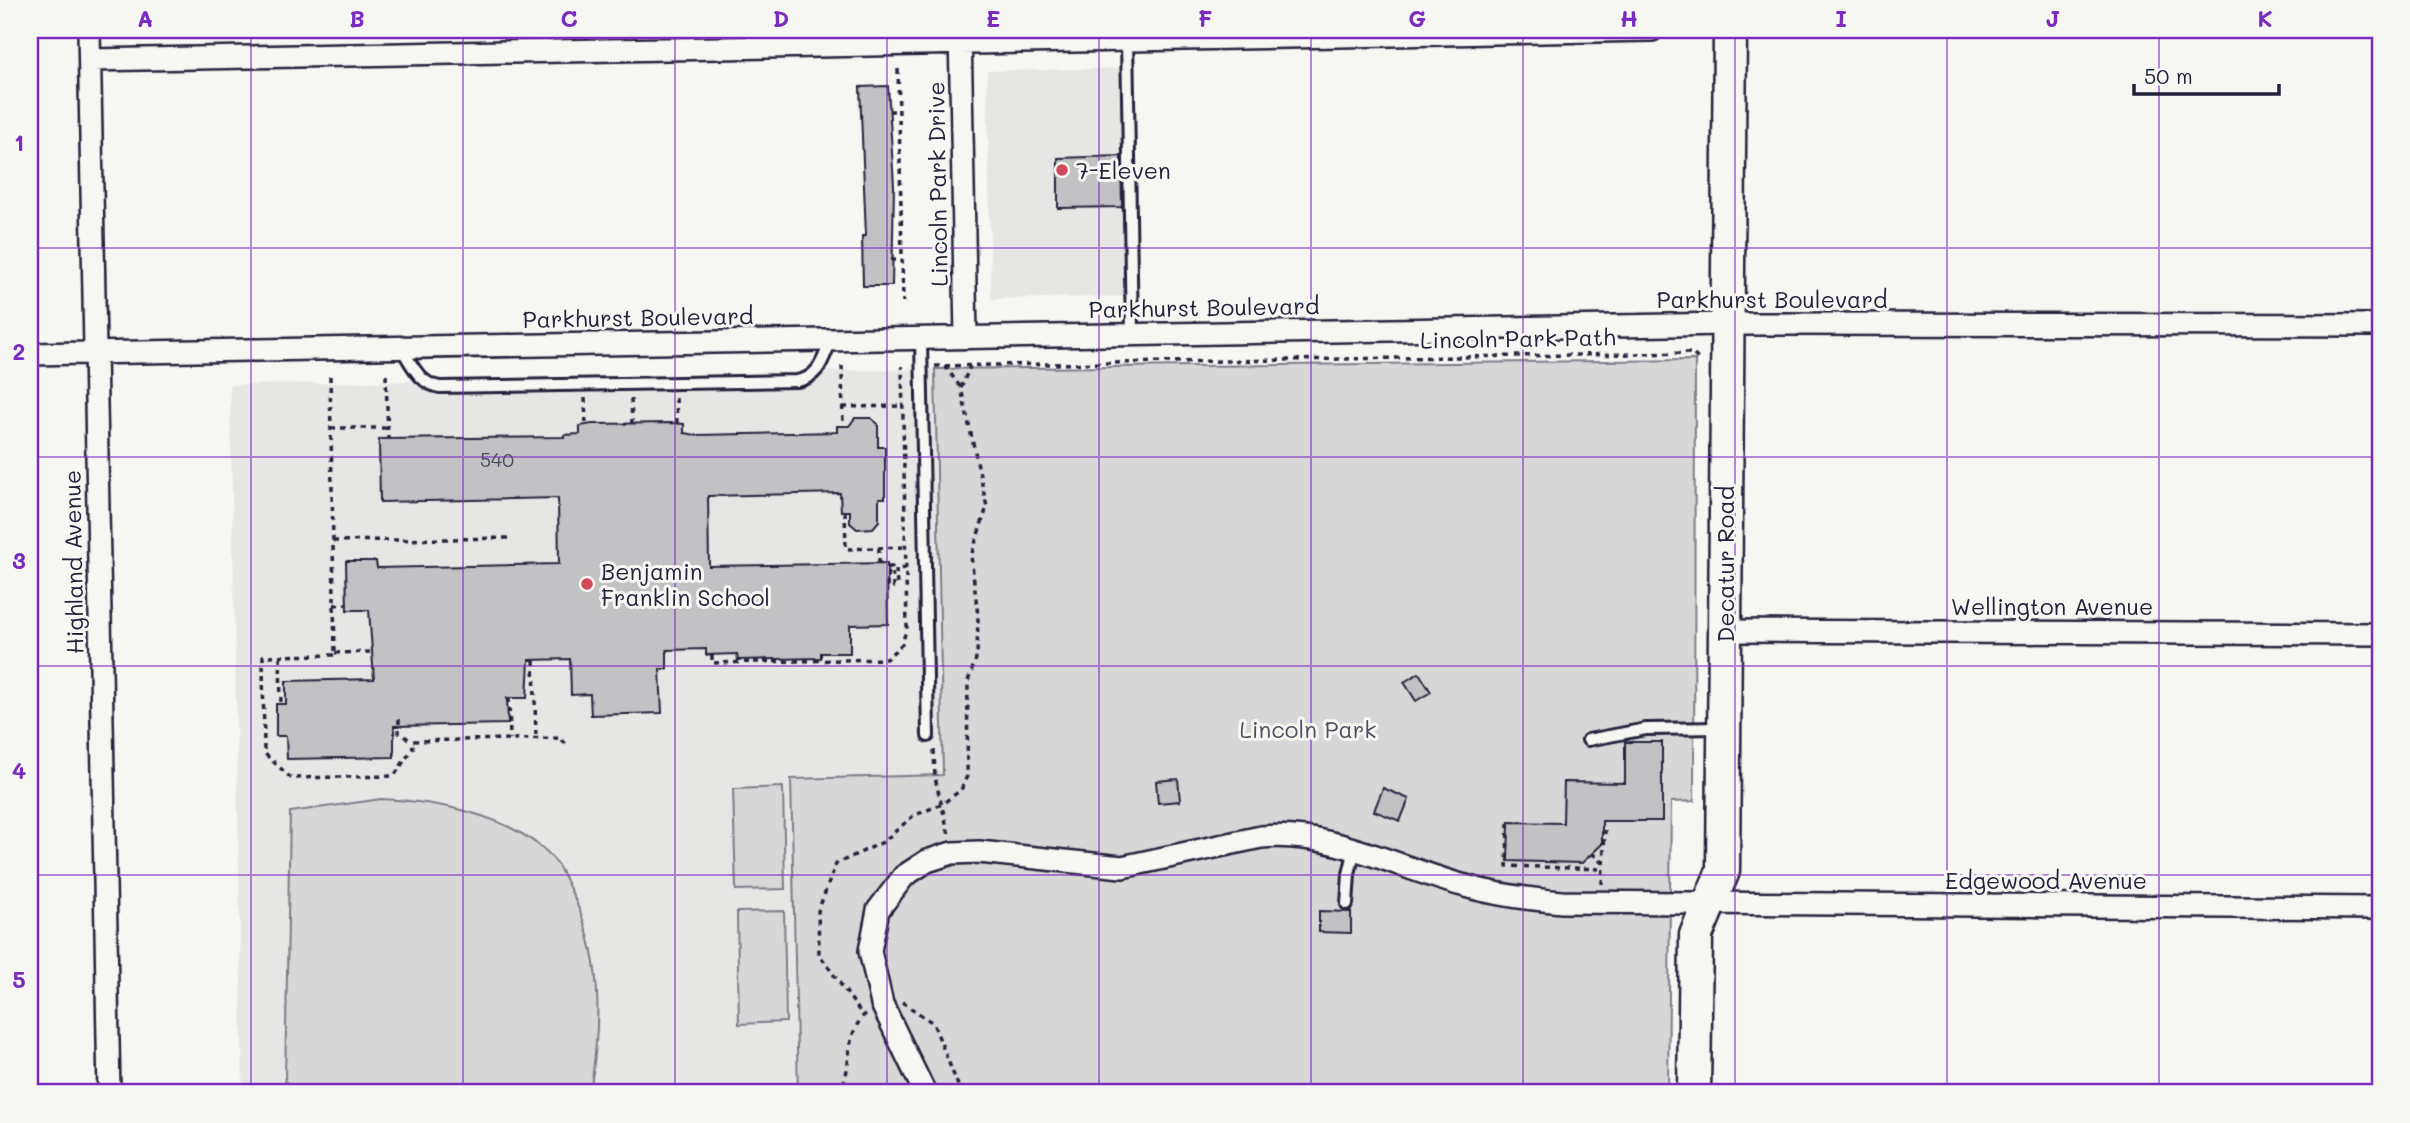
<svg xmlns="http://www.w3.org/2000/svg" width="2410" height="1123" font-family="Mali,sans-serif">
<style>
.built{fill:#e6e6e4}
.green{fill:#d7d7d7;stroke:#7c7c89;stroke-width:2}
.building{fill:#c2c2c4;stroke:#22223b;stroke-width:2}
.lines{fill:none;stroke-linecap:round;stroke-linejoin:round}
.lane-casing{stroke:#22223b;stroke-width:16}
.street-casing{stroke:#22223b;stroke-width:26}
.secondary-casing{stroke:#22223b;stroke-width:37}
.path{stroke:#22223b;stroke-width:3.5;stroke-dasharray:5 5;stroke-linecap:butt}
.lane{stroke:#f6f6f2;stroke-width:10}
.street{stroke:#f6f6f2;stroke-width:21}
.secondary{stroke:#f6f6f2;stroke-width:32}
.grid{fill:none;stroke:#7b2cbf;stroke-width:2;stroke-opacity:0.55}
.poi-dot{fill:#d1495b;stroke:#f6f6f2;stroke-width:2.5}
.labels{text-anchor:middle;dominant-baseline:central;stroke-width:6;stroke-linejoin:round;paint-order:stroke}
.number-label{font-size:19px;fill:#4a4a5d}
.poi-label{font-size:23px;fill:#22223b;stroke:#f6f6f2;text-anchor:start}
.street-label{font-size:23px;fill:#22223b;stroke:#f6f6f2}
.park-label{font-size:23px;fill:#4f4f62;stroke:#f6f6f2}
.neatline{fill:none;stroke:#7b2cbf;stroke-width:2.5}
.grid-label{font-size:23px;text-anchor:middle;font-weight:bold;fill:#7b2cbf}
</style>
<rect width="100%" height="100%" fill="#f6f6f2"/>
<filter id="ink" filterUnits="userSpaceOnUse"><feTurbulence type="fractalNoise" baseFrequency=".0143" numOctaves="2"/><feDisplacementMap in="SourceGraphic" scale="14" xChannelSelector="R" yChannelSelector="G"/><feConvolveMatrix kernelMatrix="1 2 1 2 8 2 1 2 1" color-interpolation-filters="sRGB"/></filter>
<g filter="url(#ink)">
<!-- built -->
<path class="built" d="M1135 68 1139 296 991 299 987 71Z
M935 369 943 775 792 780 798 1093H243L230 385Z"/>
<!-- green -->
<path class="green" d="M1695 360 1694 801 1671 802 1668 1093H798L791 779 943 775 935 369Z
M783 787 785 889 736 890 733 789Z
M381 799C436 801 505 814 547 852 558 862 564 877 570 889 604 956 601 1022 590 1093H297L285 1081 290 812Z
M784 911 786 1022 739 1024 737 912Z"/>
<!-- building -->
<path class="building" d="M888 86 894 186 892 286H863L862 236H866L860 87Z
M1121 156 1122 207 1058 208V158Z
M855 418H871L878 424V447H885V498H879V521L873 528 857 529 850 523V511H841L840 493 708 496 709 566 887 563 888 624 850 625V653H821V658L738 660 737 654 706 655V649L667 650V669H660L662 713 591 715 590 694 571 695 570 659 529 660 527 698H507L508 724 394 726V757L287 759 286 736H276V704H286V681L374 679 369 610H347L346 561H376L377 568 559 564 558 498 380 502 379 439 564 437V435L580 434V426L592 424 671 423 684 424V433L696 435 837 432V426H849Z
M1419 673 1431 692 1416 701 1404 682Z
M1625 742H1662V821H1602V844L1582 863 1508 861 1509 822 1563 823 1564 782 1625 783Z
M1178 779 1180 801 1158 803 1156 781Z
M1383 788 1409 799 1400 821 1374 811Z
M1319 911 1351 912V933L1319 932Z"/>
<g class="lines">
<!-- lane casing -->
<g class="lane-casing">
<path id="lane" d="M1127 39 1132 334
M921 338 928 736
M401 348C412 364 419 384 440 387L797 381C820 377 823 358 831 340
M1588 740 1646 729 1723 728
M1347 904 1349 874 1355 848"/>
</g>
<!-- street casing -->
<g class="street-casing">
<path id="street" d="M89 30 109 1093
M960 31 966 337
M90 60 1652 30
M30 354 1727 324 2380 325
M1724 631 2380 634
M925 1093 882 1004 870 951 878 910 904 876 927 861 952 853 979 852 1122 867 1261 837C1333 831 1393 866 1462 885 1495 895 1528 899 1562 902L2380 908"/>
</g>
<!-- secondary casing -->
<g class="secondary-casing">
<path id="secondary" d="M1694 1093 1696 935 1723 871 1730 30"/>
</g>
<!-- path -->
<path class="path" d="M898 69 903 302
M889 111H899
M891 260H902
M842 366 843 426
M935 366 1692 353 1701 362
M945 366 961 388
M386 375 388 439
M330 376 335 655 263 656 264 753 291 778 394 776 413 748 412 741 561 738 567 746
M585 398 586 426
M676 398 677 424
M631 399 632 424
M843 407 902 406
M331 428H388
M845 511 846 549 905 547
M333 541 508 538
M879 548V563
M887 587 888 567H892L893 587 897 586 896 569 906 568
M334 605 347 604
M335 653 374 652
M712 655V663L886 659 902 644 907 627 902 366
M280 657 281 704
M534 660 536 739
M509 698 510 739
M399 719V733L412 741
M934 750 935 778 949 835
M1508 823 1507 866 1602 869
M1592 853 1602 863
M1602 884 1605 830
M902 1002 933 1023 961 1093
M866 1014 863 1016 819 954 818 911 836 864 883 842 913 816 942 804 961 790 967 776 968 681 977 656 978 616 971 556 987 507 961 388 970 366
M839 1093C855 1063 842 1043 863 1016"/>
<!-- lane -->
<use href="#lane" class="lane"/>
<!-- street -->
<use href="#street" class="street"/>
<!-- secondary -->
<use href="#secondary" class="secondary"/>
</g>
</g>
<!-- grid -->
<path class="grid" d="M251 30V1093M463 30V1093M675 30V1093M887 30V1093M1099 30V1093M1311 30V1093M1523 30V1093M1735 30V1093M1947 30V1093M2159 30V1093M30 248H2380M30 457H2380M30 666H2380M30 875H2380"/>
<!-- markers -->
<g class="poi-dot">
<circle cx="1062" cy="170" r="7"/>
<circle cx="587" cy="584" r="7"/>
</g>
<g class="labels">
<!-- number labels -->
<g class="number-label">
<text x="497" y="459">540</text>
</g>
<!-- poi labels -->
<g class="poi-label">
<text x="1076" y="170">7-Eleven</text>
<text x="601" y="571">Benjamin<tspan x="601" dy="26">Franklin School</tspan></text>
</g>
<!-- street labels -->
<g class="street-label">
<text transform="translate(937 184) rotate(-91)">Lincoln Park Drive</text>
<text x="1772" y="299">Parkhurst Boulevard</text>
<text transform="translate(1204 307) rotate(-1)">Parkhurst Boulevard</text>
<text transform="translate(638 317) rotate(-1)">Parkhurst Boulevard</text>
<text transform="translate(1518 338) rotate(-1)">Lincoln Park Path</text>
<text transform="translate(73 562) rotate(-91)">Highland Avenue</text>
<text transform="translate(1725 564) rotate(-90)">Decatur Road</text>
<text x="2052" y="606">Wellington Avenue</text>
<text x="2046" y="880">Edgewood Avenue</text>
</g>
<!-- park labels -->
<g class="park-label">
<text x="1308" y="729">Lincoln Park</text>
</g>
</g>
<!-- margin -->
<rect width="2410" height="1123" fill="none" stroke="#f6f6f2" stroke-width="77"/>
<!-- scale -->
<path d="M2134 84v10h145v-10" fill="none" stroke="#22223b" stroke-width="3.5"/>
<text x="2144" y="84" font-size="21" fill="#22223b" stroke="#f6f6f2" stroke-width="5" paint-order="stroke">50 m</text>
<rect x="38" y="38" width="2334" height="1046" class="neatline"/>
<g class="grid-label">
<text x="145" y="27">A</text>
<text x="357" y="27">B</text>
<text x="569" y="27">C</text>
<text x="781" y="27">D</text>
<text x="993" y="27">E</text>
<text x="1205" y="27">F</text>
<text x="1417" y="27">G</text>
<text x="1629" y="27">H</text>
<text x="1841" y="27">I</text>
<text x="2053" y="27">J</text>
<text x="2265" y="27">K</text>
<text x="19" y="151">1</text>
<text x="19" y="360">2</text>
<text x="19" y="569">3</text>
<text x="19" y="779">4</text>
<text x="19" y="988">5</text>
</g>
</svg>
